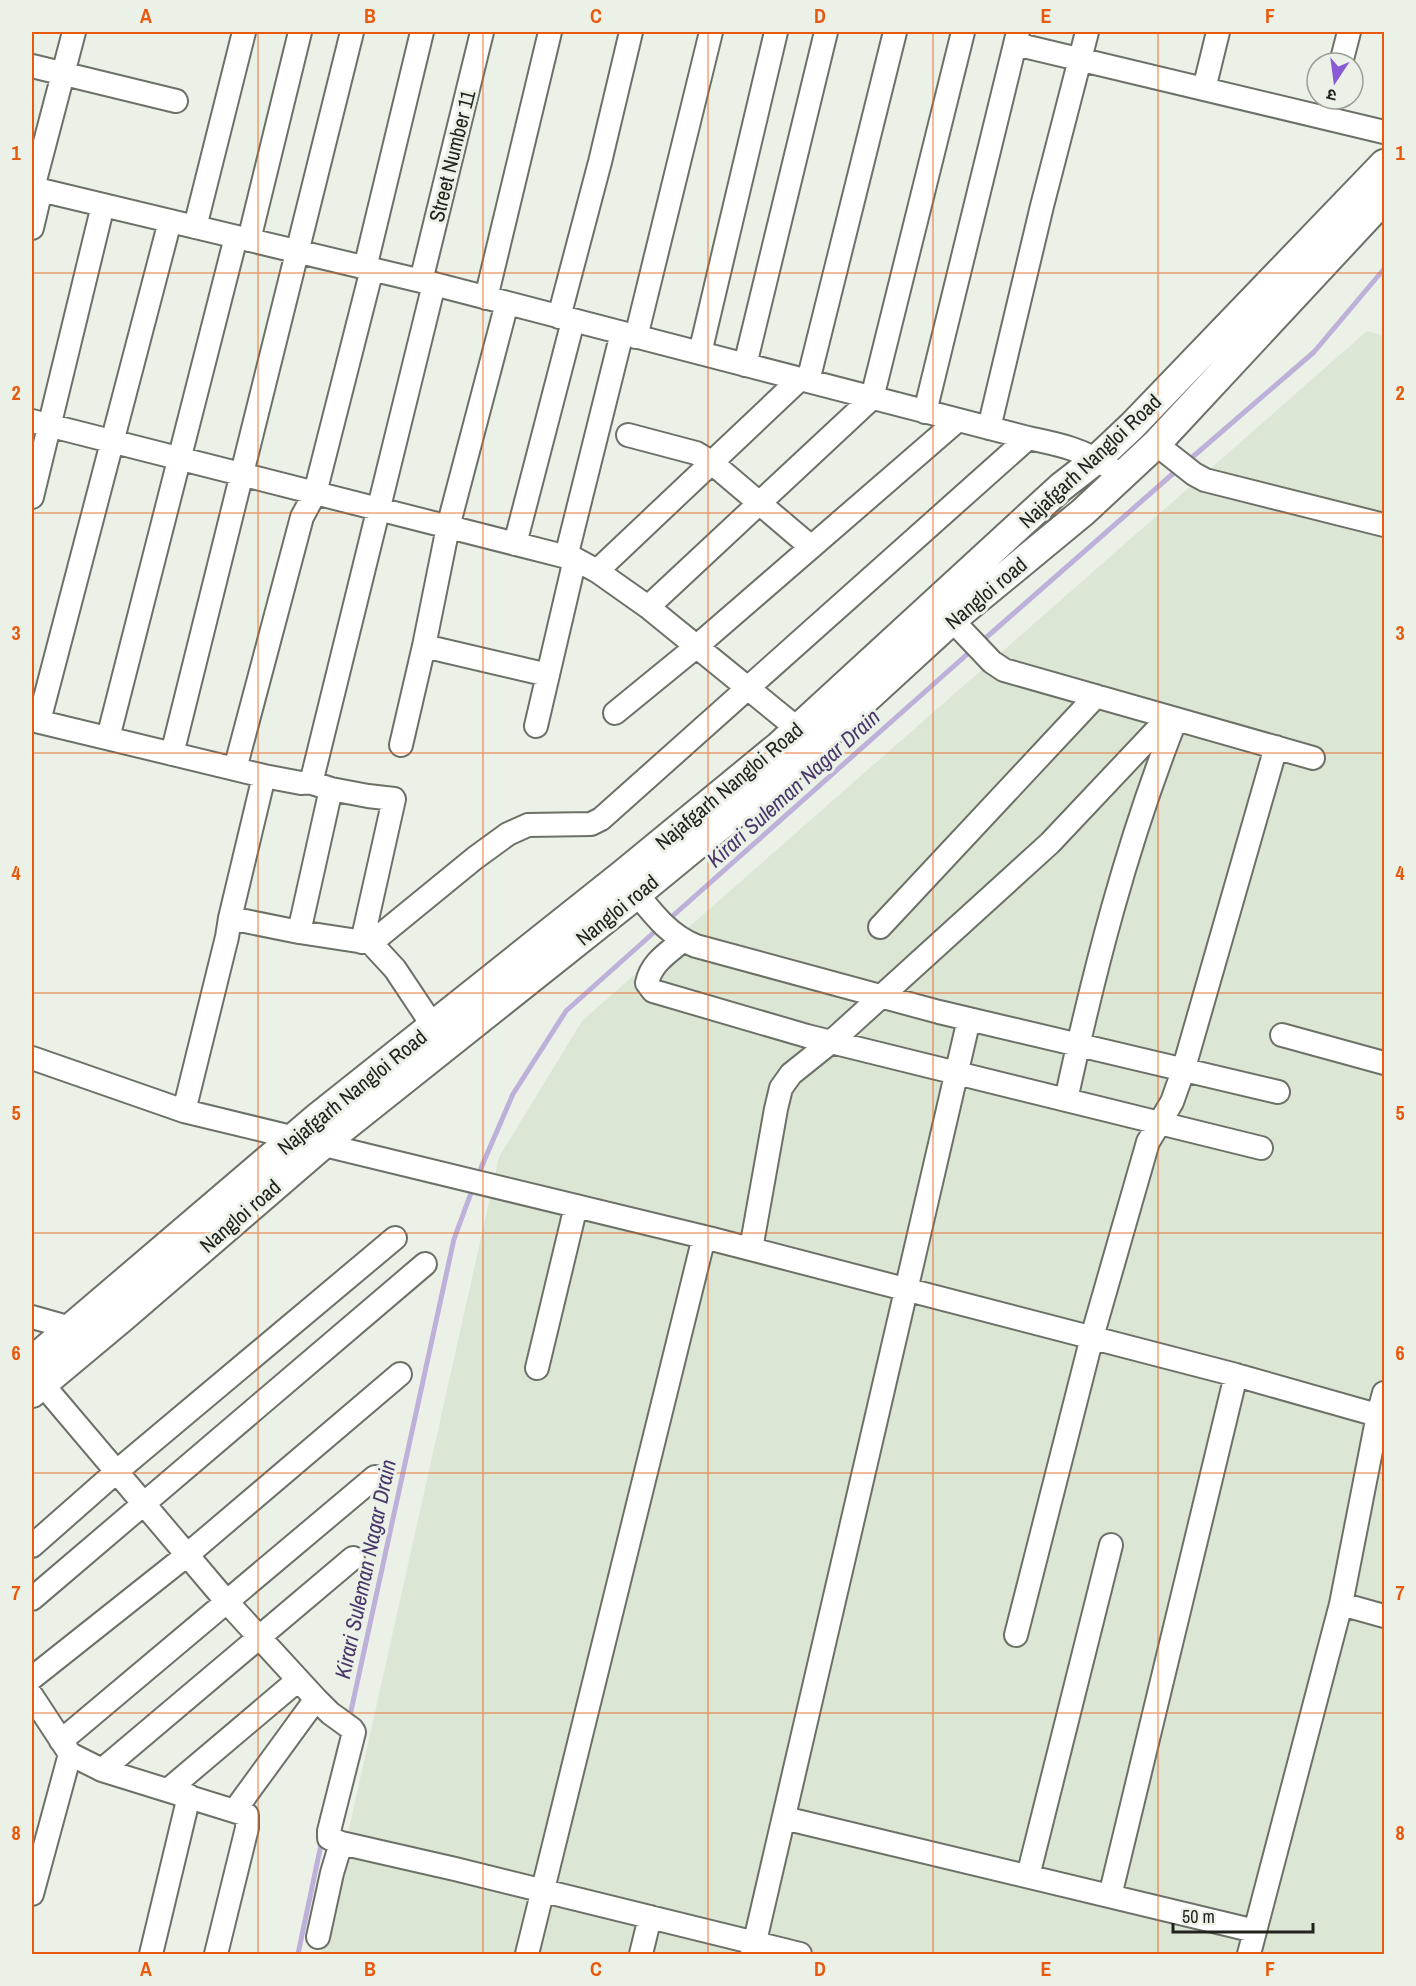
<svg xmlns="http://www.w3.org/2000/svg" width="1416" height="1986" font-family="'Archivo Narrow','Noto Sans Devanagari',sans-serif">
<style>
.built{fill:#dce6d5}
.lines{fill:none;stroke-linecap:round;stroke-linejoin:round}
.stream{stroke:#bdb1da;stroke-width:5}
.minor-casing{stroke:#6c7168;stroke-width:26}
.major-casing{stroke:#6c7168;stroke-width:32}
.minor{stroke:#fff;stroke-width:22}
.major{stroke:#fff;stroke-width:28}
.grid{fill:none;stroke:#e8590c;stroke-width:1.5;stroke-opacity:0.55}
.labels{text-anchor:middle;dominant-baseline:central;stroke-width:6;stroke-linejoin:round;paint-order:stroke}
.street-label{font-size:21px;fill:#21231f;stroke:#ebf1e7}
.water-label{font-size:22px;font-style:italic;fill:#49366b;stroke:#ebf1e7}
.neatline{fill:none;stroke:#e8590c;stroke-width:2}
.grid-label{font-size:20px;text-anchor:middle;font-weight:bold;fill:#e8590c}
</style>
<rect width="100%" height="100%" fill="#ebf1e7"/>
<!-- built -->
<path class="built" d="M1367 331 1384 336V1954H321L499 1157 582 1021Z"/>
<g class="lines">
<!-- stream -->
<path class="stream" d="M1189 460 1314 352 1384 269
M981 642 1176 471
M667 921 972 650
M481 1168 513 1094 566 1011 660 927
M349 1720 454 1239 471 1193
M298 1954 322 1840"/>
<!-- minor casing -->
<g class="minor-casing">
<path id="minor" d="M1015 44 1384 132
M1341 63 1349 32
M32 66 176 101
M1204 89 1218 32
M32 188 434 284 1028 438C1058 444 1085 450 1110 468
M33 188 74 32
M195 227 244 32
M32 228 41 190
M249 240 300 32
M365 268 422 32
M421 281 482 32
M486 298 550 32
M559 317 600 162 631 32
M636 337 711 32
M700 353 776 32
M745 365 826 32
M808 381 895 32
M925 412 1018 32
M32 421 575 559 597 571 648 607 798 729
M989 428 1042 206 1087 32
M628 435 696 453 711 462 811 547
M1156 444 1194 474 1205 480 1384 525
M32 497 103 205
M515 544 573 321
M566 557 622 333
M597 571 800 379
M648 607 872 398 963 32
M952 620 992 662 1004 670 1313 758
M424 646 548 675
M615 713 697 646 958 420
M32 720 264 776 301 783 309 782 331 789 368 796 394 799 362 942
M39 721 170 221
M536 726 575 559
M108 738 236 237
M401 745 424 646 448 527 507 303
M172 754 352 32
M235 769 302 517 315 493 372 269
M264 776 230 918 299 932
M309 782 313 775 434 284
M331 789 299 932 371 943 395 969 433 1026
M637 894C654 915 670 936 696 946L939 1012 1278 1092
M880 927 1096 696
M682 941C668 953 651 963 647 983L653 991 807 1036 1261 1148
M371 943 475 858 508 834 528 825 591 824 601 819 1028 438
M1282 1035 1384 1063
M32 1058 184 1111 712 1239 1236 1375 1384 1417
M1066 1100C1094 971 1127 842 1176 719
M184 1111 227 937 230 918
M751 1249 776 1109 781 1088 791 1074 831 1042 1050 843 1169 717
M32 1317 71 1328 80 1334
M537 1368 576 1206
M33 1373 227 1602 316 1699 235 1810
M32 1546 116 1472 395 1238
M32 1599 425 1264
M1341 1604 1384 1616
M1016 1635 1092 1337 1148 1142 1172 1102 1183 1071 1276 747
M32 1678 187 1555 400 1374
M32 1696 70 1754 102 1770 247 1815V1828L216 1954
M316 1699 330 1713 352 1729 354 1732 329 1831V1838L341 1843
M61 1741 375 1477
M102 1770 353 1558
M168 1790 298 1680
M784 1818 1255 1931
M1028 1876 1111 1545
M32 1894 70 1754
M1110 1896 1236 1375
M318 1937 332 1873 341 1843 455 1869 800 1954
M151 1954 189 1796
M527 1954 704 1237
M641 1954 650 1917
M752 1954 969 1019
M1249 1954 1341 1604 1378 1415 1384 1393"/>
</g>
<!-- major casing -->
<g class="major-casing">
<path id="major" d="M32 1361 318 1117 622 875 779 746 1061 487 1097 459 1132 426 1384 164
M32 1393 123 1317 333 1136 637 894 795 764 952 620 1083 512 1156 444 1384 199"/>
</g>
<!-- minor -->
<use href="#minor" class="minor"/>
<!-- major -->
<use href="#major" class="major"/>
</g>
<!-- grid -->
<path class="grid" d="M258 32V1954M483 32V1954M708 32V1954M933 32V1954M1158 32V1954M32 273H1384M32 513H1384M32 753H1384M32 993H1384M32 1233H1384M32 1473H1384M32 1713H1384"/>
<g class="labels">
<!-- street labels -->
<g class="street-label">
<text transform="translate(452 156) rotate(-76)">Street Number 11</text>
<text transform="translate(1090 461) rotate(-43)">Najafgarh Nangloi Road</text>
<text transform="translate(986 593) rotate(-40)">Nangloi road</text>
<text transform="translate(729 786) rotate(-40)">Najafgarh Nangloi Road</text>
<text transform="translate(617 910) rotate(-39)">Nangloi road</text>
<text transform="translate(352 1092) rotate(-39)">Najafgarh Nangloi Road</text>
<text transform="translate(240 1216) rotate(-41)">Nangloi road</text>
</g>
<!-- water labels -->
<g class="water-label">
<text transform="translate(793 788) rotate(-42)">Kirari Suleman Nagar Drain</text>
<text transform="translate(365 1569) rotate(-78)">Kirari Suleman Nagar Drain</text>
</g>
</g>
<!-- border -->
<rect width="1416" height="1986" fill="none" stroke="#ebf1e7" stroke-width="66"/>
<!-- north arrow -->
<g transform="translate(1335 81) rotate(193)"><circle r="28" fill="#ebf1e7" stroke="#9a9f97" stroke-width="1.5"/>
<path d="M0-4.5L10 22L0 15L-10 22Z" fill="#895ad3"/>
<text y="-9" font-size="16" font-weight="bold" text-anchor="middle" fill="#21231f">उ</text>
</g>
<!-- scale -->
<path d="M1173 1923v9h140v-9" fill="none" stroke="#21231f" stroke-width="3"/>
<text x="1182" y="1923" font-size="18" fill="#21231f" stroke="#ebf1e7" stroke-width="4.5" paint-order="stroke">50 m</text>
<rect x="33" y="33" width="1350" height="1920" class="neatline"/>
<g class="grid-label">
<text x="146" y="23">A</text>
<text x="370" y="23">B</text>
<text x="596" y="23">C</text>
<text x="820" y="23">D</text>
<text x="1046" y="23">E</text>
<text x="1270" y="23">F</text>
<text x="16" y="160">1</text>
<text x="1400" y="160">1</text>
<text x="16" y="400">2</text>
<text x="1400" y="400">2</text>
<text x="16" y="640">3</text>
<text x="1400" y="640">3</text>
<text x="16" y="880">4</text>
<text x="1400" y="880">4</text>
<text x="16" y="1120">5</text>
<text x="1400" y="1120">5</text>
<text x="16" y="1360">6</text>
<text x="1400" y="1360">6</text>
<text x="16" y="1600">7</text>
<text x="1400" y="1600">7</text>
<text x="16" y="1840">8</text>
<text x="1400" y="1840">8</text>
<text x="146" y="1976">A</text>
<text x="370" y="1976">B</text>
<text x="596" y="1976">C</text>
<text x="820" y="1976">D</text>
<text x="1046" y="1976">E</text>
<text x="1270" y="1976">F</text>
</g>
</svg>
